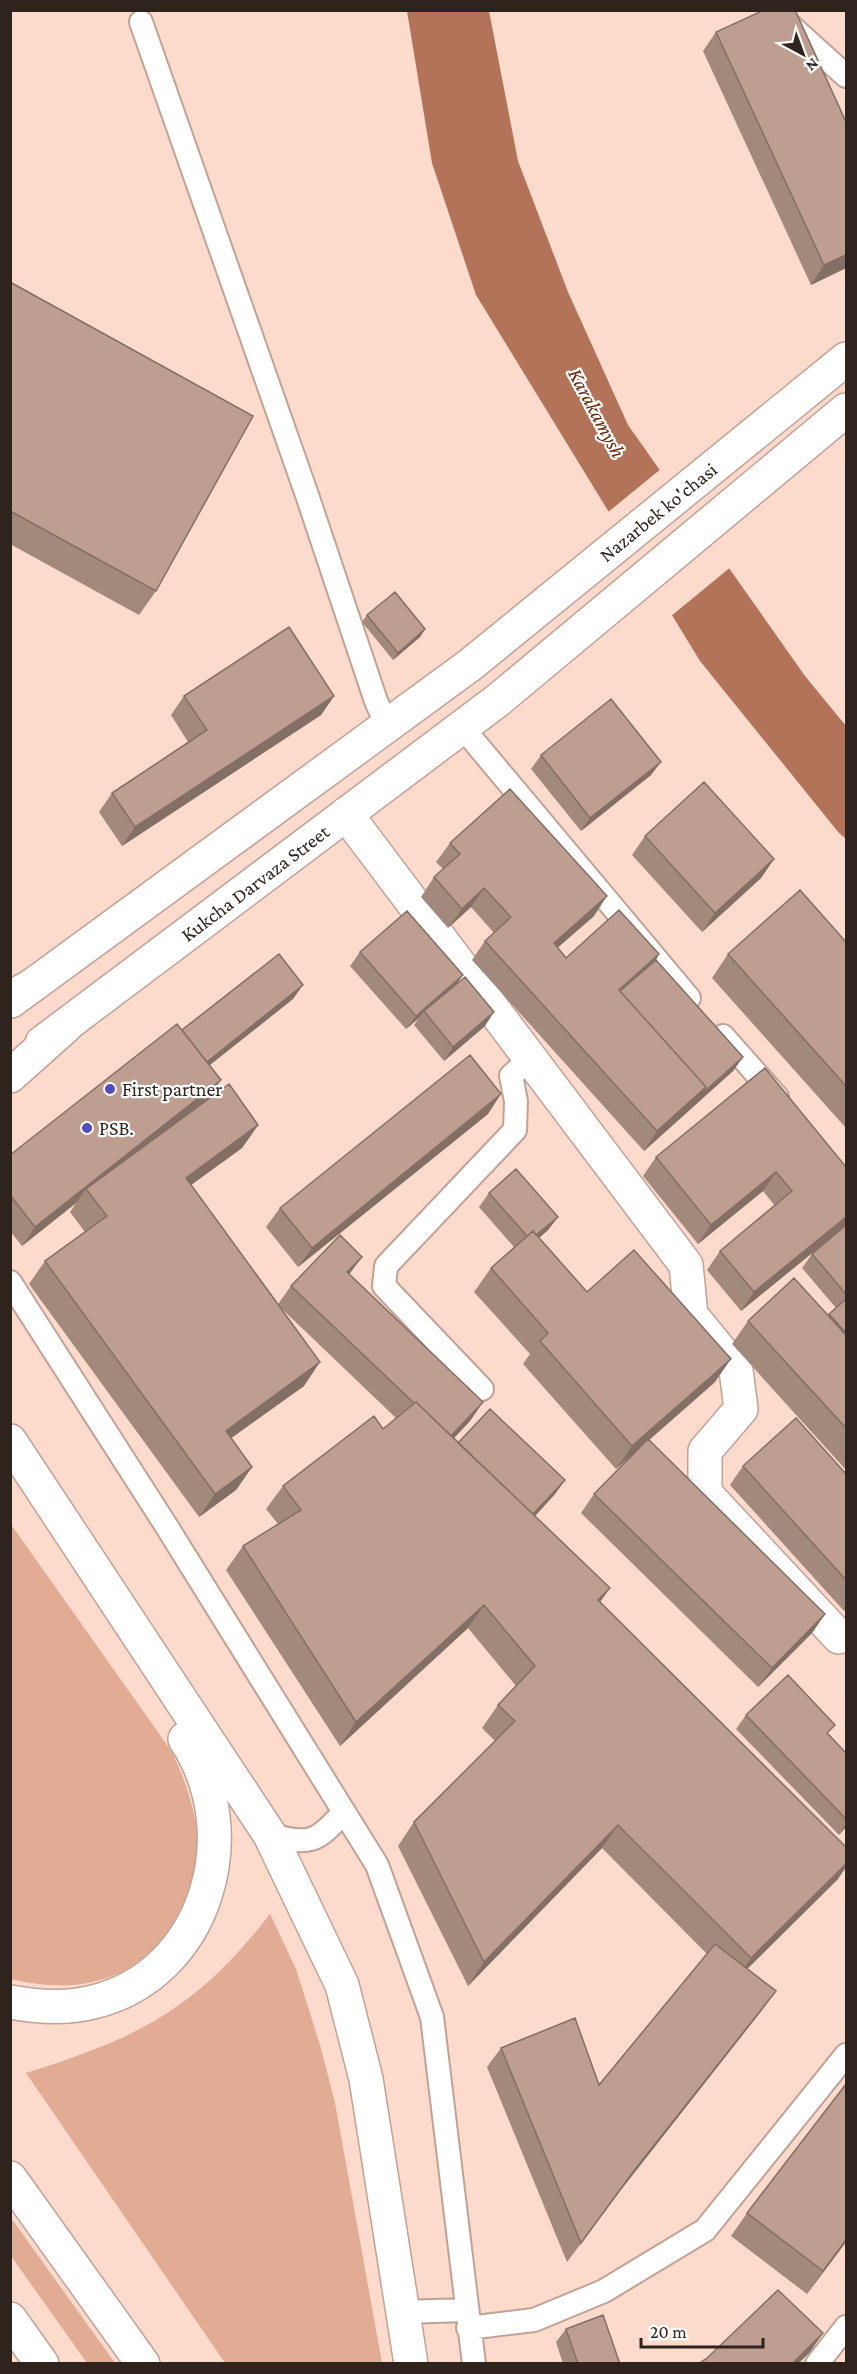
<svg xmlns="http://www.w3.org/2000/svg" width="857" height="2374" font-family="'Crimson Pro',serif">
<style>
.green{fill:#e1ab94}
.water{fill:#b27358}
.pier{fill:#fcdacc}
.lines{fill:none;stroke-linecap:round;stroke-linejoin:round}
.lane-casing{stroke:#c2a295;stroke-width:26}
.street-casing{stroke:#c2a295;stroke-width:36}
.secondary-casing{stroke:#c2a295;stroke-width:36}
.highway-casing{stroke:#c2a295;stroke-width:36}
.lane{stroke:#fff;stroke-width:22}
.street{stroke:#fff;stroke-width:33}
.secondary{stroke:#fff;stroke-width:33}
.highway{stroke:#fff;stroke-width:33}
.wall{fill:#a3887c}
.shaded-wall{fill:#846f65}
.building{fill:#bd9e90;stroke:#846f65;stroke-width:1.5}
.poi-dot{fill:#534bc2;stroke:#fff;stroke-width:2}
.labels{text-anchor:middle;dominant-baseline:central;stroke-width:4.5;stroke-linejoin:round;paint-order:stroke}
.street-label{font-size:20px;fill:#2f231e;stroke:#fff}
.poi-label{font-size:20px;fill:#2f231e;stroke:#fff;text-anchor:start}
.water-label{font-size:21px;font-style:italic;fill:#65290a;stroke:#fff}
</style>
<rect width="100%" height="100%" fill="#fcdacc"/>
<!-- green -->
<path class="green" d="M10 1523 172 1752C184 1778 195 1807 197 1835 198 1861 191 1888 180 1910 146 1979 82 1997 11 1979Z
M270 1914 296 1969 320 2045 335 2103 382 2363H225L26 2073C138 2038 197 2009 270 1914Z
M11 2218 115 2363H87L11 2256Z"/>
<!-- water -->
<path class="water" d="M407 11H489L518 161 568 292 628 425 805 676 846 726V839L839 833 700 661 476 295 432 163Z"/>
<!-- pier -->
<path class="pier" d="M662 468 732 566 670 617 607 513Z"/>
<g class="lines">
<!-- lane casing -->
<g class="lane-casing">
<path id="lane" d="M773 10 846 76
M141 22 307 495 376 701 387 726
M462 727 689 998
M723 1036 777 1097
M10 1282 167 1527 377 1865 432 2017 474 2364
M482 1389 384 1286 386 1266 515 1130 516 1101 511 1076 531 1057
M270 1835C311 1845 315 1843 344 1812
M403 2312 465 2310
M468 2328 534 2320 604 2291 705 2230 846 2055
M817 2364 846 2327"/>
</g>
<!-- street casing -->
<g class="street-casing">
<path id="street" d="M346 814 686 1265 691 1315 736 1370 741 1409 705 1451V1493L839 1637"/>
</g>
<!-- secondary casing -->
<g class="secondary-casing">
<path id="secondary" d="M11 1001 470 665 846 359
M42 1043 498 700 846 410"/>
</g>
<!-- highway casing -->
<g class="highway-casing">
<path id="highway" d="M10 998 33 985
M10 1076 66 1026
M10 1441 270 1835 342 1985 366 2079 411 2364
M10 2002C37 2007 66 2009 93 2002 208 1974 247 1832 185 1739
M10 2178 143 2364
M10 2319 42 2364"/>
</g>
<!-- lane -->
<use href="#lane" class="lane"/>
<!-- street -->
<use href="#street" class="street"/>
<!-- secondary -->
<use href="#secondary" class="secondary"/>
<!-- highway -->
<use href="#highway" class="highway"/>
</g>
<!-- wall -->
<path class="wall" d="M716 32 846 268 811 285 703 51Z
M10 282 156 591 139 615 10 544Z
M367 615 425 629 420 637 393 660 362 622Z
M184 696H334L321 715 122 846 99 812 112 793 188 742 171 715Z
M541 755 651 775 581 831 531 769Z
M645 836 774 859 761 878 702 932 632 855Z
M450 843 594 916 557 948 566 958 659 954 656 960 743 1057 733 1071 644 1151 472 960 485 941 494 933 471 907 448 928 421 897 434 877 443 869 436 862Z
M846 942V1128L712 978 728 954Z
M360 952 463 975 456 985 485 1026 444 1061 414 1025 419 1018 406 1029 350 966Z
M293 999 210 1065 208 1099 258 1125 242 1148 191 1185 278 1304 291 1286 349 1275 483 1402 470 1421 454 1438 458 1443 565 1480 555 1494 535 1516 600 1602 838 1879 747 1969 762 2010 620 2191 567 2262 487 2067 501 2048 599 2085 707 1954 602 1848 468 1986 398 1846 414 1822 495 1741 482 1728 498 1705 516 1686 468 1628 340 1746 226 1570 243 1546 278 1524 266 1509 283 1486 383 1429 396 1418 281 1308 304 1386 231 1438 252 1467 236 1490 199 1517 29 1284 45 1261 85 1232 70 1212 76 1203 22 1246 10 1231V1155L182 1030Z
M488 1114 298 1267 266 1227 280 1208Z
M656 1157 846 1167V1470L732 1344 748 1321 828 1315 836 1308 802 1268 812 1254 836 1234 741 1311 707 1270 720 1251 775 1206 763 1191 698 1244 643 1176Z
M489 1193 558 1217 548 1230 539 1238 587 1292 715 1382 649 1440 825 1614 812 1633 758 1687 581 1513 594 1494 634 1453 616 1469 523 1364 530 1354 474 1292 491 1268 514 1247 479 1207Z
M743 1466 846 1474V1609L844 1611 730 1485Z
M746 1715 829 1734 846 1753V1827L839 1835 736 1729Z
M747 2213 846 2242 807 2294 731 2236Z
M566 2329 620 2364H563L556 2342Z"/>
<!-- shaded-wall -->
<path class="shaded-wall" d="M846 255V268L811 285 824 265Z
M425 629 420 637 393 660 398 653Z
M334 696 321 715 122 846 135 827Z
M661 762 651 775 581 831 590 818Z
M774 859 761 878 702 932 715 913Z
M484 888 471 907 448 928 462 909Z
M607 896 594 916 540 963 554 943Z
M659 954 646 973 618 999 619 990Z
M463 975 453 988 424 1011 419 1018 406 1029 416 1016Z
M303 985 293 999 192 1079 202 1065Z
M494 1012 485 1026 444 1061 453 1047Z
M743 1057 733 1071 644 1151 657 1131 706 1087Z
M221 1080 208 1099 86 1189 76 1203 22 1246 35 1227Z
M501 1094 488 1114 298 1267 312 1248Z
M258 1125 242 1148 169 1201 186 1178Z
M776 1172 763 1191 698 1244 711 1225Z
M558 1217 548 1230 521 1254 530 1241Z
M846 1217V1225L741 1311 754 1292Z
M362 1257 348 1276 347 1272Z
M731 1359 715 1382 616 1469 632 1446Z
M320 1362 304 1386 209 1454 226 1431Z
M483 1402 470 1421 436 1457 450 1437Z
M252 1467 236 1490 199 1517 215 1494Z
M565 1480 555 1494 523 1529 532 1515Z
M610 1588 594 1611 598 1600Z
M484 1605 468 1628 340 1746 356 1722Z
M825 1614 812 1633 758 1687 772 1668Z
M846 1824V1827L839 1835Z
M618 1825 602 1848 468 1986 484 1962Z
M846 1864V1867L838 1879 734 1982 751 1958Z
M776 1991 762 2010 620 2191 567 2262 633 2172Z
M846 2240V2242L807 2294 823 2271Z
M823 2333 810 2352 798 2364H792Z"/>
<!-- building -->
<path class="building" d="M764 10H795L846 122V255L824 265 716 32Z
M10 282 253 416 156 591 10 511Z
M395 592 425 629 398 653 367 615Z
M289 627 334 696 135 827 112 793 207 730 184 696Z
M611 699 661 762 590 818 541 755Z
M704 782 774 859 715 913 645 836Z
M510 789 607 896 554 943 566 958 619 910 659 954 619 990 706 1087 657 1131 485 941 511 917 484 888 462 909 434 877 460 854 450 843Z
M800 890 846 942V1086L728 954Z
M407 911 463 975 416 1016 360 952Z
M279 954 303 985 207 1062 182 1030Z
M656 960 743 1057 703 1093 706 1087 620 991Z
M465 977 494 1012 453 1047 424 1011Z
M177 1024 221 1080 35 1227 10 1195V1155Z
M470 1055 501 1094 312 1248 280 1208Z
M765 1068 846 1167V1217L754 1292 720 1251 792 1191 776 1172 711 1225 656 1157Z
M229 1084 258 1125 186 1178 320 1362 226 1431 252 1467 215 1494 45 1261 107 1216 86 1189Z
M516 1169 558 1217 536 1235 533 1231 527 1236 489 1193Z
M846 1225V1294L812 1254Z
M533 1231 587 1292 634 1250 731 1359 632 1446 540 1341 548 1333 491 1268Z
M340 1235 362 1257 347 1272 483 1402 451 1436 416 1402 414 1403 291 1286Z
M794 1278 846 1335V1428L748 1321Z
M846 1299V1333L829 1314Z
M416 1402 610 1588 598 1600 846 1847V1864L751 1958 618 1825 484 1962 414 1822 515 1721 498 1705 535 1666 484 1605 356 1722 243 1546 301 1510 283 1486 374 1416 383 1429Z
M490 1409 565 1480 533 1514 458 1443Z
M796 1418 846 1474V1580L743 1466Z
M648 1439 825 1614 772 1668 594 1494Z
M788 1675 835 1725 827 1733 846 1753V1819L746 1715Z
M715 1944 776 1991 633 2172 581 2243 501 2048 575 2018 599 2085Z
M846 2084V2240L823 2271 747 2213Z
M778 2290 823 2333 792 2364H698L706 2359Z
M603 2315 620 2364H578L566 2329Z"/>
<!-- markers -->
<g class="poi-dot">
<circle cx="110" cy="1089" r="6"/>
<circle cx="87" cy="1128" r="6"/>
</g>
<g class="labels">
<!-- street labels -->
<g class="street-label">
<text transform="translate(658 512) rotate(-39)">Nazarbek ko'chasi</text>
<text transform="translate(255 883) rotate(-37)">Kukcha Darvaza Street</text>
</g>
<!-- poi labels -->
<g class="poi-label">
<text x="122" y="1089">First partner</text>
<text x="99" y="1128">PSB.</text>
</g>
<!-- water labels -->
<g class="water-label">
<text transform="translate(597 413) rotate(62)">Karakamysh</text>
</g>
</g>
<!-- border -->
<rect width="857" height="2374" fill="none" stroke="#2f231e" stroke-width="24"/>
<!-- north arrow -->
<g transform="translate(803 54) rotate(139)" stroke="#ffffff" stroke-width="4.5" paint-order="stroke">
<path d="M0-4.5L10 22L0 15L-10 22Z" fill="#2f231e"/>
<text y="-9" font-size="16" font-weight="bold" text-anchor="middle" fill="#2f231e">N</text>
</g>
<!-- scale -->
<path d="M641 2338v9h122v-9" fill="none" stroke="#2f231e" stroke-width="3"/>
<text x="650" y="2338" font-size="18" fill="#2f231e" stroke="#ffffff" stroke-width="4.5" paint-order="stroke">20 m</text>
</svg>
